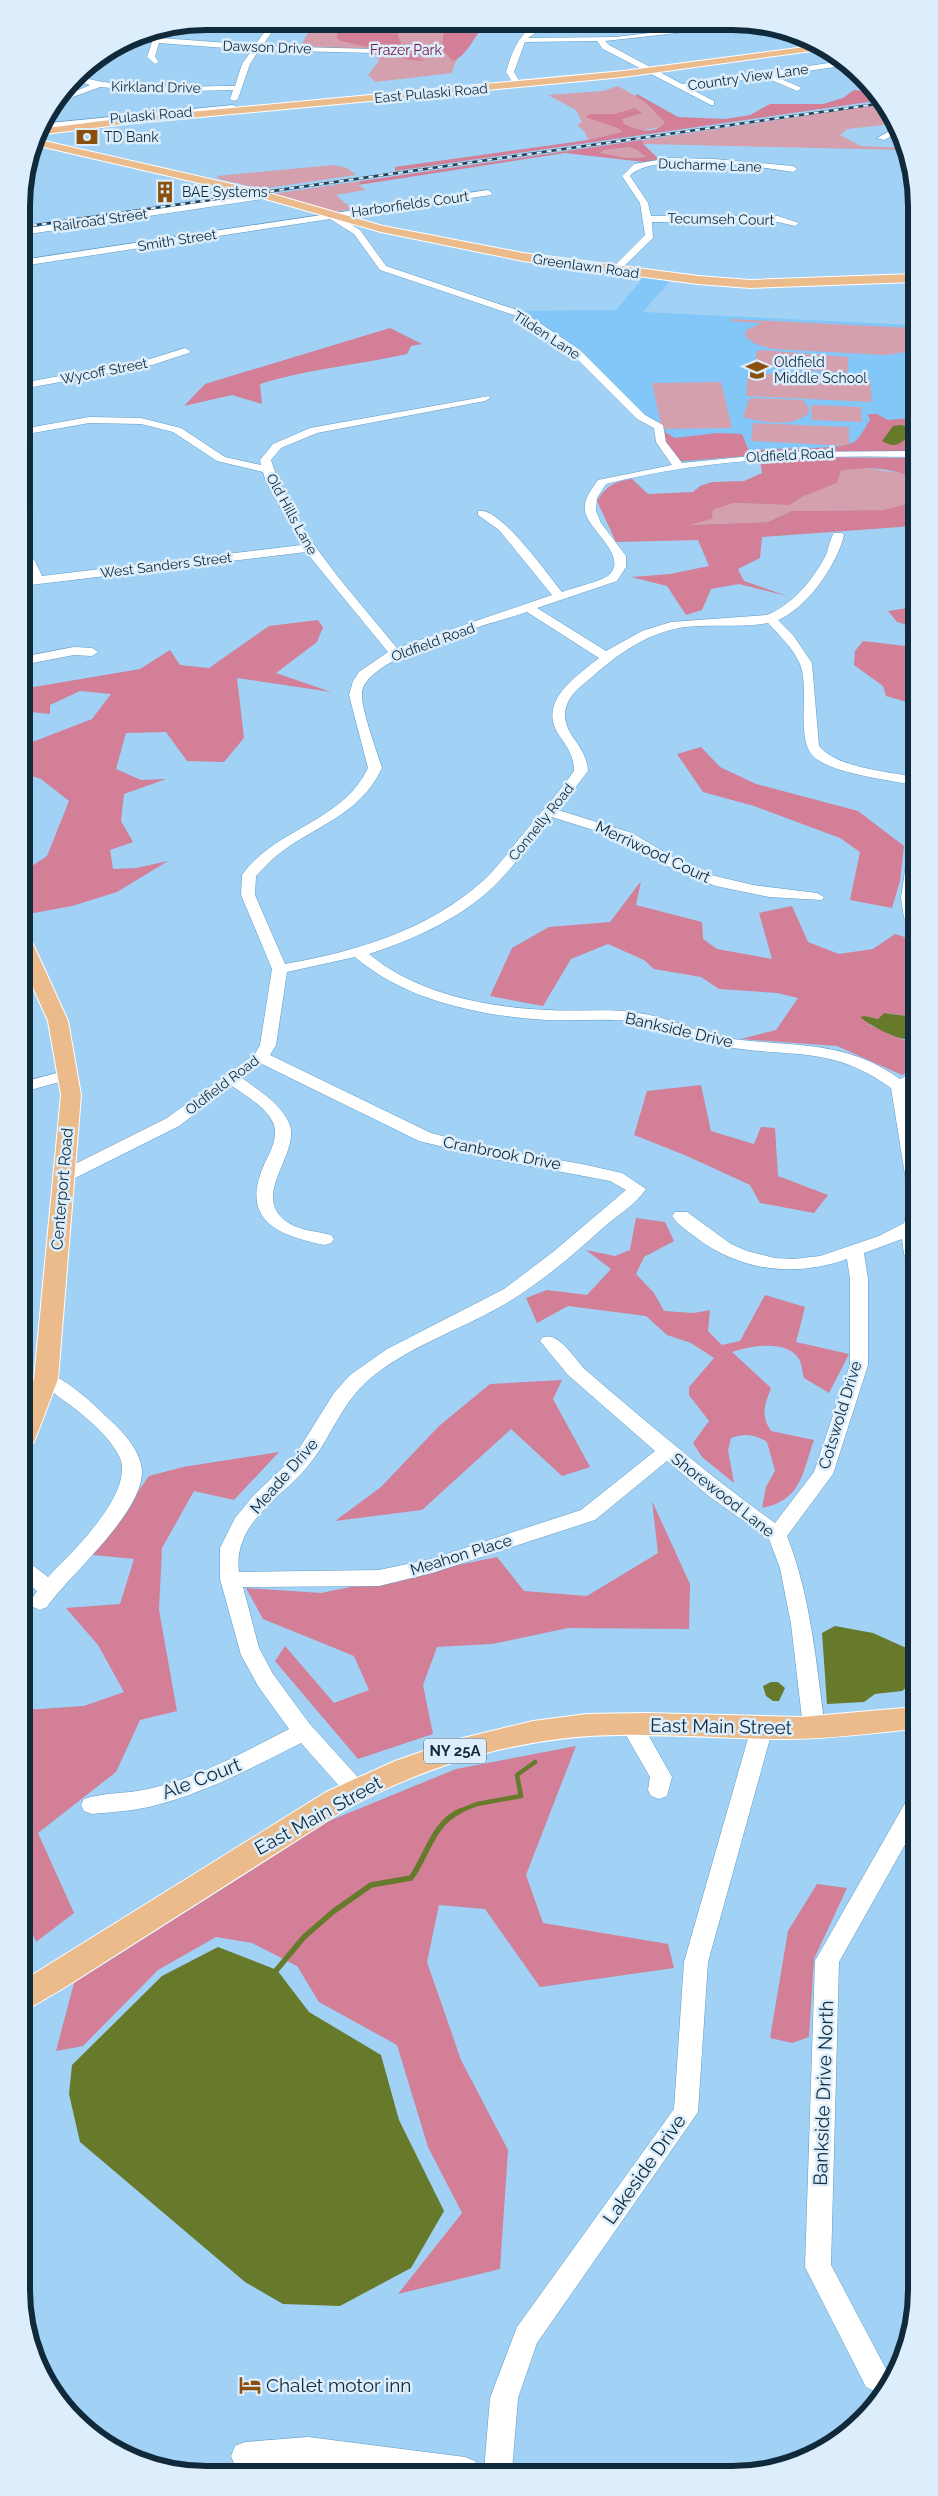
<svg xmlns="http://www.w3.org/2000/svg" width="938" height="2496" font-family="Raleway,sans-serif">
<style>
.built{fill:#83c7f9}
.green{fill:#d4a0ae}
.forest{fill:#d27f97;fill-rule:evenodd}
.water{fill:#677a2c}
.lines{fill:none;stroke-linecap:round;stroke-linejoin:round}
.stream-far1{stroke:#677a2c;stroke-width:4.5}
.stream{stroke:#677a2c;stroke-width:5.5}
.minor-casing{stroke:#619cc7;stroke-width:1}
.major-casing{stroke:#fff;stroke-width:2}
.minor{fill:#fff;fill-rule:evenodd}
.major{fill:#ecbb8c;fill-rule:evenodd}
.rail-casing{stroke:#244053;stroke-width:2.5}
.rail{stroke:#dceefc;stroke-width:2;stroke-dasharray:5;stroke-linecap:butt}
.labels{text-anchor:middle;dominant-baseline:central;stroke-width:5;stroke-linejoin:round;paint-order:stroke}
.far-street-label{font-size:14px;fill:#112a3b;stroke:#dceefc}
.far-park-label{font-size:14px;fill:#77133d;stroke:#dceefc}
.far-poi-label{font-size:14px;fill:#112a3b;stroke:#dceefc;text-anchor:start}
.shield{fill:#dceefc;stroke:#4e6575;stroke-width:1}
.shield-label{font-size:15px;font-weight:bold;fill:#112a3b}
.street-label{font-size:16px;fill:#112a3b;stroke:#dceefc}
.near-street-label{font-size:19px;fill:#112a3b;stroke:#dceefc}
.near-poi-label{font-size:19px;fill:#112a3b;stroke:#dceefc;text-anchor:start}
.rim{fill:none;stroke:#112a3b;stroke-width:6}
</style>
<rect width="100%" height="100%" fill="#a1d1f5"/>
<!-- built -->
<path class="built" d="M644 277 671 280 643 312 913 325 914 452 813 450 742 455 681 463 661 426 646 418 581 351 517 311 616 310Z"/>
<!-- green -->
<path class="green" d="M314 22 486 23C473 36 456 55 452 73L375 82 368 75 379 61 373 50 300 47Z
M618 86 645 101 665 122 661 127 588 140 585 132 577 125 582 122 576 110 548 95 603 91Z
M885 104 895 121 883 125 847 129 840 135 861 146 905 148 906 150 643 144 642 140Z
M629 147 637 150 646 157 627 158 600 153 604 150Z
M333 165 347 168 356 175 261 189 219 179 217 176Z
M361 181 358 185 366 190 336 195 352 209 333 212 271 194Z
M731 319 913 328V330H907L913 333V351L885 355 773 349 755 344 745 336 746 330 762 323 731 321Z
M762 350 849 357 847 373 754 366 757 351Z
M748 373 870 379 872 402 746 396Z
M721 382 732 428 662 429 652 383Z
M753 398 803 400 809 409 808 414C790 428 762 422 743 417L749 399Z
M811 405 861 407 862 422 812 420Z
M753 423 849 427V446L751 441Z
M859 467 906 474 914 478V502L883 510 791 511 768 522 686 525 712 519 713 510 733 503 790 505 802 497 837 483 841 471Z"/>
<!-- forest -->
<path class="forest" d="M338 22H399C394 43 408 54 425 61L410 60 373 48 341 41 337 38Z
M465 23H491C474 30 471 54 453 61L440 47C444 41 442 36 445 30Z
M854 90 875 92 882 100 395 171V167L588 140 623 132 618 128 585 117 590 114H615L635 108 642 113 622 119 624 124C636 130 655 136 665 122 654 113 650 103 636 97L637 94 678 117 725 119 750 115 770 104H823L843 98Z
M642 140 643 144 661 161 644 162 565 153 358 185 361 181ZM629 147 637 150 646 157 627 158 600 153 604 150Z
M390 328 422 344 411 346 407 354C358 365 308 369 260 384L262 404 232 395 184 406 205 384Z
M868 414H877L888 420 910 418 914 423V429L902 425 884 437 909 436 914 433V445L906 452 812 451 672 462 655 440 656 431 665 432 675 438 717 433 742 434 749 451C771 447 841 451 854 442 860 438 865 427 870 420Z
M801 457 914 458V478C892 468 863 466 841 471L837 483 802 497 790 505 733 503 713 510 712 519 689 525 768 522 791 511 883 510 914 502V526L762 537 760 558 738 569 744 581 787 596 739 584 711 589 702 610 686 615 667 586 631 577 670 574 709 566 698 540 616 542 597 501C607 485 614 482 632 479L648 494 693 492 700 486 712 482 744 481 762 473 760 460Z
M914 607V627L897 622 888 611Z
M318 620 323 627 317 642 276 673 331 692 237 678 244 738 224 762 187 761 166 732 126 733 116 769 141 780 166 779 124 794 121 821 133 842 110 850 113 869 136 868 168 861 117 892 72 906 23 915V872L47 856 69 801 41 779 23 773 22 746 92 719 111 694 80 691 50 705V714L22 711V689L140 669 170 650 180 665 209 668 269 626Z
M863 641 914 647V704L886 696 883 686 854 665 855 651Z
M701 747 720 767 756 784 858 811 904 846 900 881 892 908 850 900 860 852 840 838 754 806 703 792 677 754Z
M641 881 636 905 702 922 703 939 717 949 772 959 759 913 792 906 808 942 839 954 873 949 895 934 914 940V1017L885 1013 878 1019 865 1016 870 1025 906 1041 914 1040 915 1067 902 1075 837 1046 741 1039 776 1030 798 998 777 993 719 989 701 977 654 969 644 960 608 944 571 959 543 1006 490 996 512 948 549 927 610 922Z
M701 1085 711 1131 754 1144 761 1127 775 1128 778 1176 828 1195 814 1213 760 1203 750 1185 687 1156 634 1135 647 1091Z
M636 1218 665 1222 674 1241 644 1257 636 1274 654 1293 664 1311 694 1313 710 1310 708 1331 722 1345 740 1341 765 1295 805 1307 796 1342 849 1354 829 1393 804 1378C802 1372 802 1364 799 1359 787 1339 750 1346 732 1352L771 1388C765 1405 760 1414 771 1431L814 1440C802 1473 802 1500 762 1508L766 1487 775 1471 767 1442C755 1434 744 1433 731 1438L728 1450 734 1483 702 1457 693 1443 709 1421 689 1395V1387L714 1358 691 1343 667 1335 646 1316 568 1306 537 1323 526 1298 547 1290 587 1295 611 1269 586 1250 615 1256 630 1250Z
M562 1380 553 1399 590 1467 562 1476 511 1429 422 1510 335 1521 381 1487 439 1426 490 1384Z
M279 1452 234 1500 194 1491 162 1548 159 1610 177 1711 140 1720 116 1772 38 1833 74 1913 36 1942 24 1913V1710L84 1706 124 1692 98 1645 66 1608 120 1604 134 1559 93 1555 149 1476 183 1467Z
M652 1501 690 1584 689 1629 568 1628 492 1644 437 1647 423 1685 433 1734 358 1759 275 1661 285 1646 334 1703 369 1690 354 1656 263 1619 246 1588 321 1593 497 1557 524 1591 587 1596 658 1553Z
M576 1746 526 1875 543 1923 668 1944 674 1968 540 1987 485 1909 439 1905 427 1962 461 2060 508 2150 500 2269 398 2294 462 2213 428 2147 397 2045 319 2002 297 1966 252 1943 216 1937 158 1970 83 2046 56 2051 74 1983 329 1821 456 1769Z
M817 1884 847 1888 814 1959 809 2037 792 2043 770 2038 788 1931Z"/>
<!-- water -->
<path class="water" d="M902 425 914 429V433C901 440 899 451 882 441L893 426Z
M884 1013 914 1017V1040C899 1041 872 1027 860 1017L865 1016 878 1019Z
M835 1626 873 1633 913 1651 915 1653V1681L902 1691 875 1694 864 1702 827 1704 822 1633Z
M771 1682H778L785 1688 779 1701H773L766 1696 763 1686Z
M218 1947 277 1970 309 2012 381 2055 399 2120 444 2211 411 2268 340 2306 283 2304 245 2282 80 2142 69 2094 72 2065 162 1976Z"/>
<g class="lines">
<!-- stream-far1 -->
<path class="stream-far1" d="M457 1812 477 1804 521 1796 517 1775 535 1762"/>
<!-- stream -->
<path class="stream" d="M274 1973 304 1937 334 1911 371 1885 411 1878C427 1856 433 1823 460 1811"/>
<!-- minor casing -->
<g class="minor-casing">
<path id="minor" d="M272 22H279L262 46 373 49 377 51 373 53 259 50 250 64 238 99 234 101 230 99 233 90 155 92 100 87 67 99 60 98 90 85 74 80 77 76C129 91 181 86 235 86L242 64 252 50 159 43 155 57 159 62 155 64 147 57 152 42 128 40 134 36 154 38 156 31 163 30 161 38 255 45Z
M539 23H550L528 38 616 37 717 25H734L731 27 605 41 609 45 682 84 843 61 848 65 774 76 800 87 801 89 797 91 764 77 689 88 714 101V105H711L603 49 597 41 525 42 514 72 522 85 515 87 506 72C512 52 519 32 539 23Z
M233 105 237 107 236 109 39 129 40 124Z
M897 127 899 132 884 140 877 138Z
M670 158 714 159 793 166 797 169 793 172C761 167 651 151 630 176L648 203 651 216H778L799 223 795 226 778 222H652L653 238 618 272H612V268L645 235 640 203 622 176 634 164Z
M488 190 492 193 491 195 340 217 360 230 386 266 523 312 580 350 645 415 663 425 666 442 682 463 790 452 914 451V457C811 455 706 458 606 484L597 498 596 511 601 523 626 556V567L617 581 537 608 606 651 642 631 671 622 767 615C792 605 814 579 826 555 829 547 830 539 834 533H842L844 535C837 565 807 608 778 620L793 635 812 663 819 746C837 768 886 771 914 777V785C888 780 839 774 818 760 792 744 812 688 799 662 792 647 779 635 768 623 745 627 722 625 699 626 656 627 624 649 592 677 579 688 565 697 565 716 566 737 587 747 588 771L558 810 632 833 681 862 711 875 753 885 817 893 824 897 822 900 769 897 716 886 678 872 622 839 552 817C535 837 519 860 501 879 465 917 417 938 369 954 417 994 486 1007 547 1010 577 1012 608 1008 638 1013 671 1017 700 1035 733 1039 795 1047 846 1040 900 1079L915 1072V1084L907 1088 915 1132V1192L909 1191 907 1187 891 1088C835 1047 796 1057 733 1048 700 1044 670 1026 638 1022 608 1018 577 1021 547 1020 481 1016 406 1001 355 957L287 972 276 1045 270 1055 431 1133 493 1149 582 1164 622 1173 646 1189C636 1204 617 1216 604 1227 571 1257 537 1286 498 1308 460 1329 417 1344 381 1370 338 1400 334 1439 301 1474 274 1502 233 1527 239 1572L379 1570 431 1559 581 1510 655 1451 568 1375 540 1341 543 1337C561 1332 575 1361 588 1372 649 1424 709 1476 775 1523L814 1472 850 1365V1279L847 1259C796 1277 743 1272 698 1239 689 1232 678 1225 672 1216L675 1212H687L731 1244 747 1251 775 1258 793 1259 820 1256 879 1236 904 1223 909 1204 915 1203V1265L909 1263 904 1254 902 1239 864 1253 868 1279V1365L833 1474 787 1536C811 1597 816 1662 825 1727L822 1733 814 1735 806 1733 803 1727 791 1624 780 1568 769 1539 710 1497 667 1461 595 1520 432 1573 379 1586 243 1587 259 1648 273 1674 309 1723 364 1784 367 1790 364 1796 356 1799 348 1796 301 1743C252 1768 203 1794 149 1807 131 1811 111 1812 92 1814L84 1811 81 1805 84 1799C105 1792 127 1794 148 1789 198 1778 244 1752 289 1729L258 1686 241 1655 220 1579V1548L235 1518 253 1496 294 1457 334 1393 350 1375 387 1349 504 1289 553 1252 626 1190 610 1181 493 1159 419 1141 262 1064 242 1078C259 1091 280 1103 289 1123 302 1152 249 1196 287 1222 300 1231 317 1231 331 1235L334 1239 331 1243 325 1245C280 1236 239 1221 264 1165 269 1153 278 1140 274 1125 268 1108 246 1096 232 1086L179 1126 69 1181H57L55 1177 57 1173 167 1118 255 1054 260 1045 272 969 241 895 242 875C275 828 343 822 368 768L349 695 353 681 359 672 388 652 306 552 22 586V578L31 577 22 561V551L35 561 42 576 302 545 266 482 263 472 217 461 173 432 141 424 89 423 22 435V429L89 417 141 418 181 428 225 457 261 465 260 460 273 444 310 428 489 396 490 398 485 401 317 433 281 448 271 460C294 533 350 590 397 648L552 595 499 530 478 515V511C499 505 548 575 562 592 573 588 602 581 609 575 629 556 588 530 585 511 583 499 592 489 598 480L672 465 656 442 654 428 637 419 572 354 517 316 380 270 354 234 330 219 22 266V260ZM527 612 599 658C578 675 539 700 557 732 566 746 574 754 574 771 559 793 541 812 524 833 511 848 500 865 485 879 429 930 358 951 285 964L255 895 256 876C262 870 269 862 275 857 314 825 359 817 382 768 377 751 361 709 362 694 362 657 494 623 527 612Z
M266 193 270 196 269 198 22 235V229Z
M185 348 190 351 189 353 152 365 22 389V383L150 359Z
M74 647 92 648 98 652 92 656 74 655 22 665V657Z
M914 853V922H911L904 918 901 898 907 857Z
M68 1070 74 1072 76 1075 74 1078 23 1092V1082Z
M46 1373C66 1378 95 1405 110 1420 124 1433 141 1451 142 1471 143 1513 70 1574 47 1607L40 1610 33 1607 30 1602 37 1591 24 1580V1562L31 1564 48 1577C71 1553 134 1494 120 1458 107 1429 65 1401 39 1383L37 1379 39 1375Z
M630 1715 638 1717 672 1777 667 1796 659 1799 651 1796 648 1790 650 1777 619 1723 622 1717Z
M762 1719 770 1722 773 1728 708 1962 698 2112 537 2343 518 2398 512 2471H484L490 2398 517 2327 674 2109 684 1962 751 1728 754 1722Z
M916 1795V1825L839 1962 831 2265 886 2369 895 2373 882 2395 866 2387 805 2267 815 1961 908 1798Z
M308 2437 465 2457 475 2461 479 2471H358L308 2465 245 2470 235 2466 231 2456 235 2446 245 2442Z"/>
</g>
<!-- major casing -->
<g class="major-casing">
<path id="major" d="M820 45 826 49 623 77 126 124 37 135 39 129 126 118 623 71Z
M36 139 262 191 383 226 523 253 698 276 750 280 913 274V282L750 288 698 284 523 261 381 232 255 196 35 145Z
M23 938 30 940 33 944 68 1021 81 1095 58 1379 36 1437 33 1443 24 1446 23 1406 34 1379 61 1095 48 1021 23 965Z
M915 1707V1729C872 1733 830 1739 787 1739 730 1739 674 1734 617 1735 523 1736 428 1764 346 1809L67 1986 35 2005 24 2009V1980L326 1792 395 1761 455 1740 533 1721 587 1714 644 1713 802 1717Z"/>
</g>
<!-- minor -->
<use href="#minor" class="minor"/>
<!-- major -->
<use href="#major" class="major"/>
<!-- rail casing -->
<g class="rail-casing">
<path id="rail" d="M22 227 884 103"/>
</g>
<!-- rail -->
<use href="#rail" class="rail"/>
</g>
<!-- icons -->
<defs>
<g id="bank-bare" transform="scale(1.725)"><path d="M-6-4H6V4H-6ZM0-2.3a2.3 2.3 0 1 0 0 4.6a2.3 2.3 0 1 0 0-4.6Z" fill="#8c500e" stroke="#dceefc" stroke-width="2.5" paint-order="stroke"/></g>
<g id="building-bare" transform="scale(1.725)"><path d="M-4-6H4V6H1V3H-1V6H-4ZM-2.5-4.3h1.7v1.8h-1.7ZM.8-4.3h1.7v1.8H.8ZM-2.5-1h1.7V.8h-1.7ZM.8-1h1.7V.8H.8Z" fill="#8c500e" stroke="#dceefc" stroke-width="2.5" paint-order="stroke"/></g>
<g id="school-bare" transform="scale(1.725)"><path d="M0-5L7-2L0 1L-7-2ZM-4 1L0 2.5L4 1V4Q0 6-4 4Z" fill="#8c500e" stroke="#dceefc" stroke-width="2.5" paint-order="stroke"/></g>
<g id="hotel-bare" transform="scale(1.725)"><path d="M-6-4.5h1.5V1H6V5H4.5V3h-9V5H-6ZM-4 0a1.8 1.8 0 1 1 3.6 0ZM.5 0V-2.5h3Q6-2.5 6 0Z" fill="#8c500e" stroke="#dceefc" stroke-width="2.5" paint-order="stroke"/></g>
</defs>
<g fill-rule="evenodd">
<use href="#bank-bare" x="87" y="137"/>
<use href="#building-bare" x="165" y="192"/>
<use href="#school-bare" x="757" y="370"/>
<use href="#hotel-bare" x="250" y="2385"/>
</g>
<g class="labels">
<!-- far-street labels -->
<g class="far-street-label">
<text transform="translate(267 47) rotate(2)">Dawson Drive</text>
<text transform="translate(748 77) rotate(-8)">Country View Lane</text>
<text transform="translate(156 87) rotate(1)">Kirkland Drive</text>
<text transform="translate(431 93) rotate(-5)">East Pulaski Road</text>
<text transform="translate(151 115) rotate(-5)">Pulaski Road</text>
<text transform="translate(710 165) rotate(2)">Ducharme Lane</text>
<text transform="translate(410 204) rotate(-8)">Harborfields Court</text>
<text transform="translate(721 219) rotate(1)">Tecumseh Court</text>
<text transform="translate(100 220) rotate(-8)">Railroad Street</text>
<text transform="translate(177 240) rotate(-9)">Smith Street</text>
<text transform="translate(586 266) rotate(8)">Greenlawn Road</text>
<text transform="translate(547 335) rotate(33)">Tilden Lane</text>
<text transform="translate(104 371) rotate(-11)">Wycoff Street</text>
<text transform="translate(790 455) rotate(-3)">Oldfield Road</text>
<text transform="translate(292 514) rotate(61)">Old Hills Lane</text>
<text transform="translate(166 565) rotate(-7)">West Sanders Street</text>
<text transform="translate(433 642) rotate(-20)">Oldfield Road</text>
<text transform="translate(541 822) rotate(-51)">Connelly Road</text>
<text transform="translate(222 1085) rotate(-37)">Oldfield Road</text>
</g>
<!-- far-park labels -->
<g class="far-park-label">
<text x="406" y="50">Frazer Park</text>
</g>
<!-- far-poi labels -->
<g class="far-poi-label">
<text x="104" y="137">TD Bank</text>
<text x="182" y="192">BAE Systems</text>
<text x="774" y="362">Oldfield<tspan x="774" dy="16">Middle School</tspan></text>
</g>
<!-- shield labels -->
<rect class="shield" x="424" y="1738.5" width="62" height="25" rx="4"/>
<g class="shield-label">
<text x="455" y="1751">NY 25A</text>
</g>
<!-- street labels -->
<g class="street-label">
<text transform="translate(653 852) rotate(25)">Merriwood Court</text>
<text transform="translate(679 1030) rotate(13)">Bankside Drive</text>
<text transform="translate(502 1153) rotate(11)">Cranbrook Drive</text>
<text transform="translate(62 1189) rotate(-85)">Centerport Road</text>
<text transform="translate(840 1415) rotate(-73)">Cotswold Drive</text>
<text transform="translate(284 1476) rotate(-49)">Meade Drive</text>
<text transform="translate(723 1495) rotate(38)">Shorewood Lane</text>
<text transform="translate(461 1555) rotate(-17)">Meahon Place</text>
</g>
<!-- near-street labels -->
<g class="near-street-label">
<text transform="translate(721 1726) rotate(1)">East Main Street</text>
<text transform="translate(201 1778) rotate(-21)">Ale Court</text>
<text transform="translate(318 1815) rotate(-29)">East Main Street</text>
<text transform="translate(823 2093) rotate(-88)">Bankside Drive North</text>
<text transform="translate(644 2169) rotate(-55)">Lakeside Drive</text>
</g>
<!-- near-poi labels -->
<g class="near-poi-label">
<text x="266" y="2385">Chalet motor inn</text>
</g>
</g>
<!-- crop -->
<path d="M0 0H938V2496H0ZM206 30H732A176 176 0 0 1 908 206V2290A176 176 0 0 1 732 2466H206A176 176 0 0 1 30 2290V206A176 176 0 0 1 206 30Z" fill="#dceefc" fill-rule="evenodd"/>
<path class="rim" d="M206 30H732A176 176 0 0 1 908 206V2290A176 176 0 0 1 732 2466H206A176 176 0 0 1 30 2290V206A176 176 0 0 1 206 30Z"/>
</svg>
